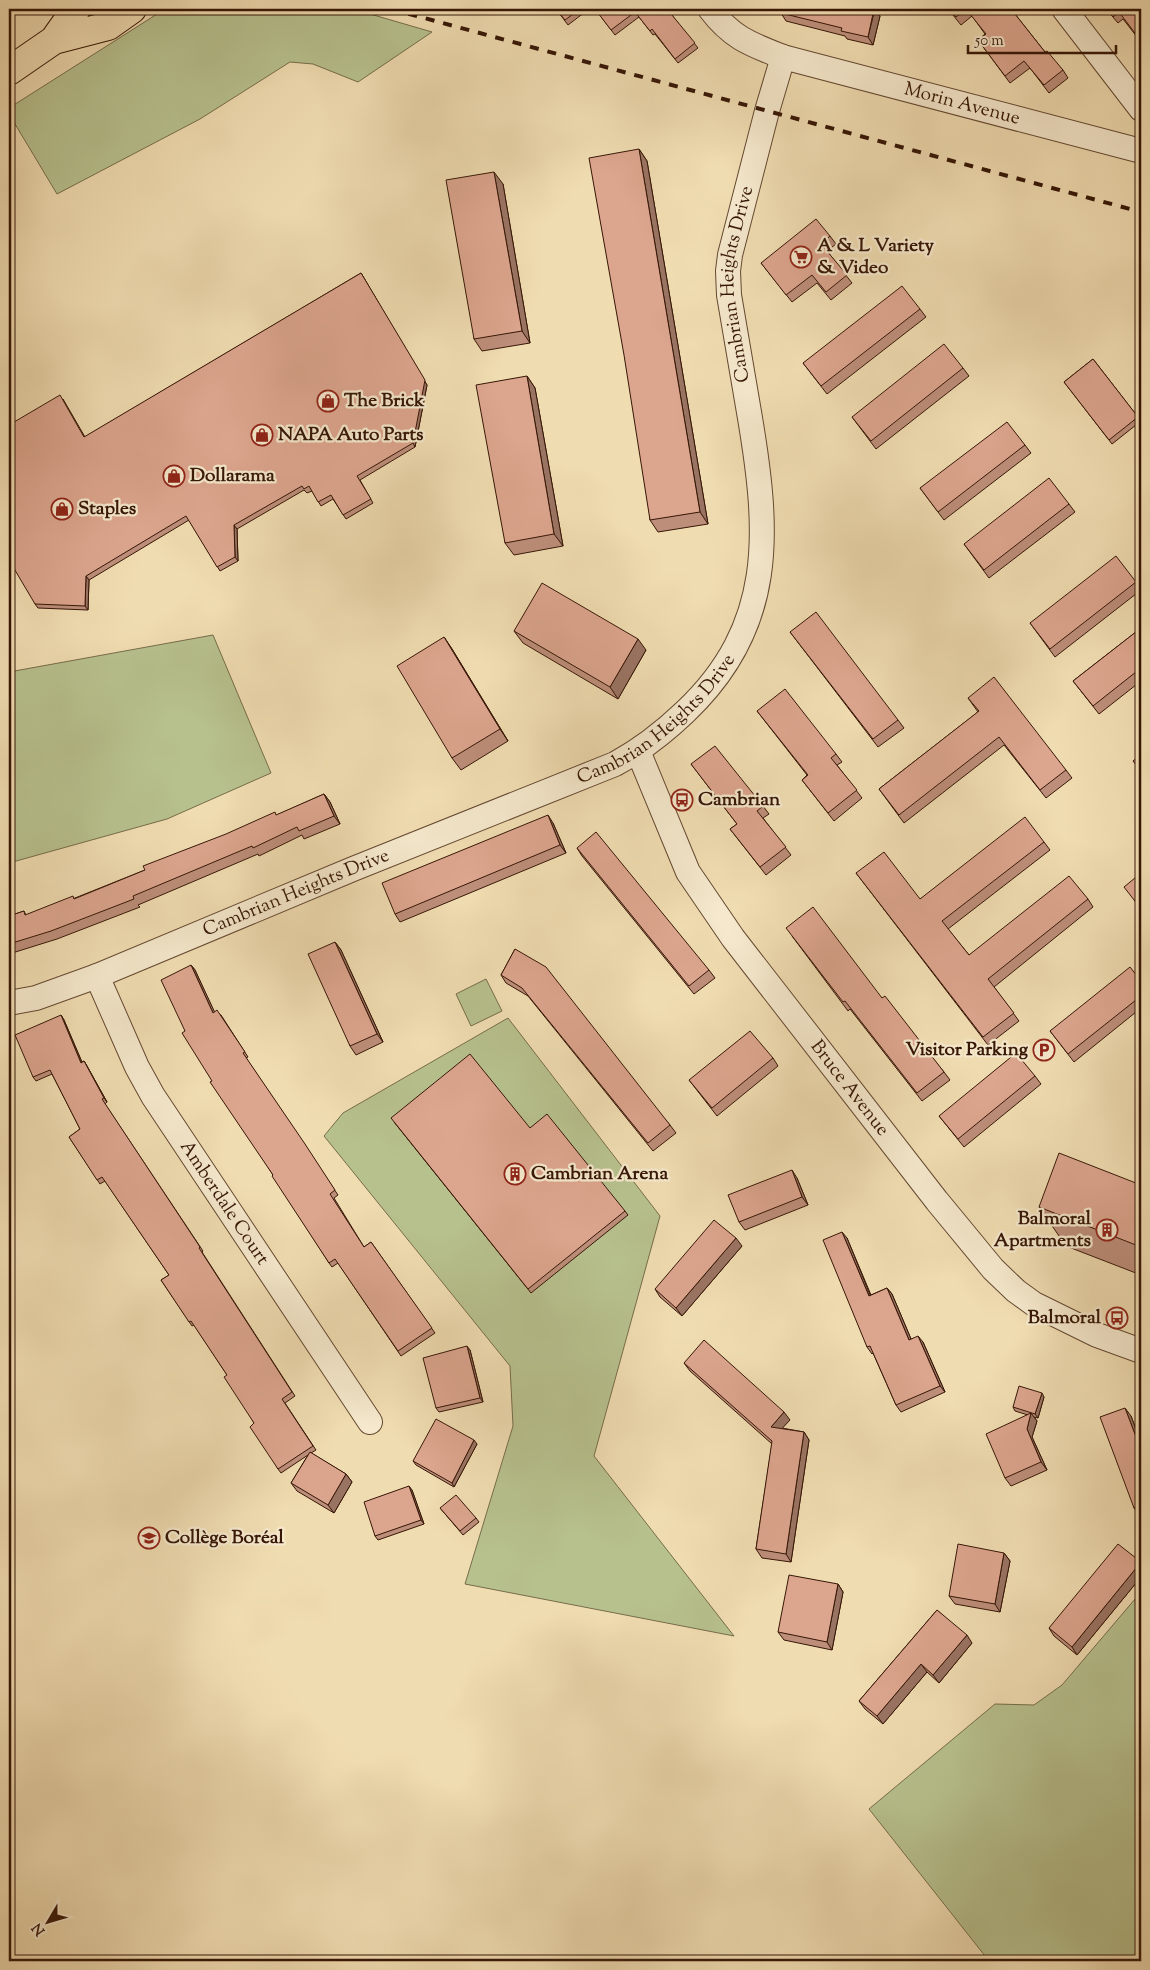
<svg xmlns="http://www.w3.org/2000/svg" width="1150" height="1970" font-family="'Sorts Mill Goudy',serif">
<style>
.green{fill:#b7c18e;stroke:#766c4a}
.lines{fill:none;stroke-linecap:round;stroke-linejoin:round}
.minor-casing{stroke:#644831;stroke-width:26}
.major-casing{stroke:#361606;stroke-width:30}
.minor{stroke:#f5e8cc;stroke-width:24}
.major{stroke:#f0dcb1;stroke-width:28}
.rail{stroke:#361606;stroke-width:4;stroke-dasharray:9 9;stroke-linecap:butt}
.wall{fill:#bd8e7a;stroke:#361606}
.shaded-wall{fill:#9a7463;stroke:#361606}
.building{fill:#dca58e;stroke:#361606}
.labels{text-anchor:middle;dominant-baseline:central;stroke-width:4.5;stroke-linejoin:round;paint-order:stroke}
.street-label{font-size:19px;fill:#361606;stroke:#f5e8cc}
.poi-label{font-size:19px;font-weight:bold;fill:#361606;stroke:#f5e8cc;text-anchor:start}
</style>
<rect width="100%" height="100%" fill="#f0dcb1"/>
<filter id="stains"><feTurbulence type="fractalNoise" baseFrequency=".004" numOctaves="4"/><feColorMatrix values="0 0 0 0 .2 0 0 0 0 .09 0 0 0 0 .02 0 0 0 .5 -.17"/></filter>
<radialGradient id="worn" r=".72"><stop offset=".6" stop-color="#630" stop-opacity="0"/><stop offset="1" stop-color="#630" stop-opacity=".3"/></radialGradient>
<!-- green -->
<path class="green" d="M165 9H353L432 32 358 82 313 64 290 62 200 119 57 194 9 114V108Z
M213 635 271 773 167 819 9 863V672Z
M486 979 502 1011 471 1026 456 994Z
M508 1018 660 1216 594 1456 734 1636 465 1584 513 1426 510 1366 324 1136 343 1113Z
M1141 1592V1961H989L869 1809 995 1704 1034 1705 1062 1685Z"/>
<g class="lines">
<!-- minor casing -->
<g class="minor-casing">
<g id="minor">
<path id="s1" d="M710 9C732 38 750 44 783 57L1141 151"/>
<path d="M1064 9 1141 109"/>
<path id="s2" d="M638 751 688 872 733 938 937 1201 993 1269 1016 1291 1034 1304 1097 1335 1141 1351"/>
<path id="s3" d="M97 976 137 1067 153 1096 370 1422"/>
<path id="s4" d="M9 1003 36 998 97 976 353 869 615 764C641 750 663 733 685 712 776 626 769 532 750 418 743 377 736 336 729 295L728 271 730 255 767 111 783 57"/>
</g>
</g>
<!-- major casing -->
<g class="major-casing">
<path id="major" d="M54 40 76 9
M9 71 54 40 108 26 132 9"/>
</g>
<!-- minor -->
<use href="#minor" class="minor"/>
<!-- major -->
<use href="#major" class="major"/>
<!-- rail -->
<path class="rail" d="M391 9 1141 212"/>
</g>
<!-- wall -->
<path class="wall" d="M556 9H589L568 25Z
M595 9H667L698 48 678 63 655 34 653 35 639 17 615 35Z
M746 9H756L750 14Z
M875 9 880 16 873 45 847 39 845 36 786 21 781 13Z
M948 9H1011L1045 52 1063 70 1068 78 1049 93 1030 68 1010 83 978 40 985 34 972 16 961 25Z
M1106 9H1141V42L1123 19 1118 23Z
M639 149 647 161 708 524 658 532 650 520Z
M503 184 530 343 482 351 474 339Z
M830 236 836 244 827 251 852 283 831 300 817 283 792 302 761 263Z
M361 273 427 385 415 447 360 480 373 503 346 519 333 499 321 506 312 491 307 493 304 490 237 529 238 561 220 571 189 520 89 580 88 610 38 608 35 604 63 399 85 437Z
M920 309 926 317 827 394 803 363Z
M1093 359 1141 421 1112 444 1064 382Z
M963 368 969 376 876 449 852 417Z
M527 376 535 388 563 546 514 555 505 543Z
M1025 445 1031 453 944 520 920 488Z
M1069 504 1075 512 989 578 964 544Z
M1136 582 1141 590 1055 657 1030 623Z
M1141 628V681L1099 714 1073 681Z
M514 631 646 650 618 699 523 643Z
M790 632 898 720 904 728 878 747Z
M444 637 452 649 508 741 461 770 452 758Z
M968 698 1066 770 1072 778 1046 798 1004 745 904 823 879 789 978 712Z
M757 711 836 754 842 762 837 765 862 798 834 821 802 780 807 775Z
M691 764 763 806 769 814 763 818 791 855 766 875 730 829 737 824Z
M324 794 330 802 340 824 304 839 302 835 259 856 258 854 138 905 140 907 57 939 9 954V916L24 911 26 915 75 898 145 870 277 815Z
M553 823 566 853 400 922 395 914Z
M1044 842 1050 850 948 929 969 955 1088 899 1093 907 994 987 1019 1021 988 1045 856 873 920 899Z
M577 848 709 970 715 978 694 994 582 856Z
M792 936 882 998 944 1072 950 1080 922 1101 850 1009 848 1011Z
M335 942 341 950 383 1042 356 1055 350 1046Z
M515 949 670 1125 676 1133 653 1151 528 996 506 983 501 975Z
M191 965 195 970 214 1012 221 1015 248 1057 246 1058 338 1195 334 1198 364 1247 371 1242 435 1333 401 1356 338 1263 332 1267 329 1263 273 1175 185 1031Z
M1141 981V1008L1074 1062 1050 1031Z
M61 1015 64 1020 82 1062 84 1061 87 1066 107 1102 105 1104 203 1251 202 1252 295 1396 285 1403 316 1450 311 1453 346 1474 352 1482 334 1513 297 1491 291 1483 308 1455 281 1473 278 1469 254 1423 227 1375 194 1325 192 1326 161 1280 169 1275 105 1181 100 1184 69 1137 80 1129 52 1074 36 1081 33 1077Z
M773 1058 778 1066 717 1116 689 1080Z
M1035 1076 1041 1084 964 1147 939 1116Z
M394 1122 625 1211 628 1215 531 1293Z
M797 1178 808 1205 745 1230 739 1222Z
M1141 1185V1275L1066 1246 1039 1207Z
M847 1238 871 1295 887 1288 892 1294 911 1339 923 1342 945 1392 901 1412 896 1405 873 1353 872 1354 867 1347Z
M742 1246 682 1316 660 1297 655 1289Z
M470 1350 483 1402 439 1412 436 1408Z
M684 1363 790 1420 782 1428 804 1432 809 1440 791 1562 762 1558 756 1549 772 1444 690 1371Z
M1044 1397 1038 1418 1034 1417 1037 1421 1032 1437 1047 1470 1011 1486 1005 1478 1028 1415 1015 1411 1013 1407Z
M1131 1416 1141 1443V1516H1140L1134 1508Z
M477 1444 454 1487 416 1465 413 1461Z
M412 1490 424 1524 378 1540 375 1536Z
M440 1508 476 1518 479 1522 463 1535Z
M1004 1553 1010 1561 1000 1612 955 1604 949 1596Z
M1141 1563V1577L1077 1655 1054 1636 1049 1628Z
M838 1584 843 1592 832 1650 784 1640 778 1632Z
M937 1610 972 1643 939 1683 927 1672 883 1724 865 1709 859 1701Z"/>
<!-- shaded-wall -->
<path class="shaded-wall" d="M875 9 880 16 873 45 868 37Z
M639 149 647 161 708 524 700 512Z
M494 172 503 184 530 343 522 331Z
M361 273 427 385 415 447 413 443Z
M527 376 535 388 563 546 554 534Z
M234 525 237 529 238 561 235 557Z
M86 576 89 580 88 610 85 606Z
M444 637 452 649 508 741 500 729Z
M638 639 646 650 618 699 610 687Z
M324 794 330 802 340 824 334 816Z
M548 815 553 823 566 853 560 845Z
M335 942 341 950 383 1042 377 1034Z
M191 965 195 970 217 1017 213 1013Z
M61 1015 64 1020 84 1067 81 1063Z
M84 1061 87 1066 107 1102 104 1098Z
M792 1170 797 1178 808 1205 802 1197Z
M842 1232 847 1238 873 1302 869 1296Z
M736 1238 742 1246 682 1316 676 1308Z
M887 1288 892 1294 914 1346 909 1340Z
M918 1336 923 1342 945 1392 940 1386Z
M467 1346 470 1350 483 1402 480 1398Z
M1042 1393 1044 1397 1038 1418 1035 1414Z
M1125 1408 1131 1416 1141 1443V1450Z
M784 1412 790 1420 776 1435 771 1427Z
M1031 1413 1037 1421 1032 1437 1047 1470 1041 1462 1027 1429Z
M804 1432 809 1440 791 1562 786 1554Z
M474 1440 477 1444 454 1487 452 1483Z
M346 1474 352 1482 334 1513 328 1505Z
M409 1486 412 1490 424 1524 421 1520Z
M1004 1553 1010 1561 1000 1612 995 1604Z
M1141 1562V1577L1077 1655 1072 1647Z
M838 1584 843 1592 832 1650 827 1642Z
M967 1635 972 1643 939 1683 933 1675Z
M921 1664 927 1672 883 1724 877 1716Z"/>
<!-- building -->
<path class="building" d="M556 9H580L565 20Z
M595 9H667L695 43 675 59 652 29 650 31 635 12 611 30Z
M781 9H874L868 37 841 31 842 28 781 13Z
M949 9H1011L1045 52 1047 51 1063 70 1044 85 1024 61 1005 76 978 40 986 34 966 9 956 17Z
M1107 9H1141V41L1119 12 1113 17Z
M639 149 700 512 650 520 624 355 589 158Z
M494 172 522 331 474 339 446 180Z
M816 219 830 236 821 244 847 275 826 292 812 275 786 295 761 263Z
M361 273 425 380 413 443 357 476 371 499 343 515 331 495 318 502 309 486 304 489 302 486 234 525 235 557 217 567 186 516 86 576 85 606 35 604 9 560V425L60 395 84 437Z
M902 286 920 309 821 386 803 363Z
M944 344 963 368 871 441 852 417Z
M1093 359 1138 417 1109 440 1064 382Z
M527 376 554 534 505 543 476 385Z
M1007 422 1025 445 938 512 920 488Z
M1049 478 1069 504 984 570 964 544Z
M1116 556 1136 582 1050 649 1030 623Z
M542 583 638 639 610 687 514 631Z
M816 612 898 720 873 739 790 632Z
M1141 628V668L1093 706 1073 681Z
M444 637 500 729 452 758 397 666Z
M994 677 1066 770 1040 790 999 737 899 815 879 789 979 711 968 698Z
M785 689 836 754 831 758 857 790 828 813 802 780 808 775 757 711Z
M715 746 763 806 757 811 786 847 760 867 730 829 737 824 691 764Z
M1141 754V771L1133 761Z
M324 794 334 816 299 831 297 827 253 848 252 846 133 896 134 899 51 931 9 944V916L24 911 25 915 73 896 74 899 145 870 143 866 226 834 275 812 276 815Z
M548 815 560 845 395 914 382 883Z
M1025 817 1044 842 942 921 969 955 1069 876 1088 899 988 979 1014 1013 983 1037 856 873 884 852 920 899Z
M596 832 709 970 689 986 577 848Z
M1141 873V909L1124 887Z
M813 907 882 998 885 996 944 1072 917 1093 845 1001 843 1002 786 928Z
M335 942 377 1034 350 1046 308 954Z
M515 949 546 967 670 1125 648 1143 522 988 501 975Z
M191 965 213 1013 217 1010 245 1052 243 1053 305 1144 335 1190 330 1194 364 1247 371 1242 432 1328 398 1351 335 1259 329 1263 272 1176 273 1175 210 1082 212 1081 182 1033 185 1031 161 980Z
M1130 967 1141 981V996L1068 1054 1050 1031Z
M61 1015 81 1063 84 1061 104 1098 102 1099 200 1247 199 1248 292 1392 282 1399 313 1446 278 1469 250 1427 254 1423 224 1377 227 1375 191 1321 189 1322 161 1280 169 1275 102 1177 97 1180 69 1137 80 1129 50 1070 33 1077 15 1035Z
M750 1031 773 1058 712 1108 689 1080Z
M1016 1053 1035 1076 958 1139 939 1116Z
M470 1054 530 1128 547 1114 625 1211 528 1289 391 1118Z
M1059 1153 1141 1185V1247L1039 1207Z
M792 1170 802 1197 739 1222 728 1195Z
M714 1220 736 1238 676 1308 655 1289Z
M842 1232 869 1296 887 1288 909 1340 918 1336 940 1386 896 1405 870 1346 867 1347 823 1240Z
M704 1340 784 1412 771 1427 804 1432 786 1554 756 1549 772 1441 684 1363Z
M467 1346 480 1398 436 1408 423 1358Z
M1019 1386 1042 1393 1035 1414 1013 1407Z
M1125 1408 1141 1450V1506L1134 1508 1100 1417Z
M1031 1413 1027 1429 1041 1462 1005 1478 986 1434Z
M436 1419 474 1440 452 1483 413 1461Z
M310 1452 346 1474 328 1505 291 1483Z
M409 1486 421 1520 375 1536 364 1502Z
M456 1495 476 1518 460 1531 440 1508Z
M958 1544 1004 1553 995 1604 949 1596Z
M1118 1544 1141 1562 1072 1647 1049 1628Z
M789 1575 838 1584 827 1642 778 1632Z
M937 1610 967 1635 933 1675 921 1664 877 1716 859 1701Z"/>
<!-- icons -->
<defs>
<g id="supermarket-ring" transform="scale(1.125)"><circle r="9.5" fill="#f5e8cc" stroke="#8f2418" stroke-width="1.5"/><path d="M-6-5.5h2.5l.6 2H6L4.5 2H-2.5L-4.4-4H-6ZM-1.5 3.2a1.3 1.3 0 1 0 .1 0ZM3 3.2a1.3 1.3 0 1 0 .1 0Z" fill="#8f2418"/></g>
<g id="shop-ring" transform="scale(1.125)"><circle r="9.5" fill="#f5e8cc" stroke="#8f2418" stroke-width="1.5"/><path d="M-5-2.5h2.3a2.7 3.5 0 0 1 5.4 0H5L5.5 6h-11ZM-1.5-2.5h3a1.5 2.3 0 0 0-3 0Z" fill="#8f2418"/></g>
<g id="bus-ring" transform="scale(1.125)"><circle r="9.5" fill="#f5e8cc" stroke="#8f2418" stroke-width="1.5"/><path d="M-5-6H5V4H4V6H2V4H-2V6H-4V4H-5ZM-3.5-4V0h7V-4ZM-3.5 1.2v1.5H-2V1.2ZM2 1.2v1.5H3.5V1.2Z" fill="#8f2418"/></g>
<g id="parking-ring" transform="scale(1.125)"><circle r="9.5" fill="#f5e8cc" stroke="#8f2418" stroke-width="1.5"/><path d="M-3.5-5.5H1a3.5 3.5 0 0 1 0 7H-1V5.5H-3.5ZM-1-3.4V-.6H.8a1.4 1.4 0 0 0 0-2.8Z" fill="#8f2418"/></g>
<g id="building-ring" transform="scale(1.125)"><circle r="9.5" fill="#f5e8cc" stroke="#8f2418" stroke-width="1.5"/><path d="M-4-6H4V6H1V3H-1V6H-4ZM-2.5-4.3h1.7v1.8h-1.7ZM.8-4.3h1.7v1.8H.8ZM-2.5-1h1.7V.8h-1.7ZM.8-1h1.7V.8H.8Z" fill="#8f2418"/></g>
<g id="university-ring" transform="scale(1.125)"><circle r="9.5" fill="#f5e8cc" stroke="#8f2418" stroke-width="1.5"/><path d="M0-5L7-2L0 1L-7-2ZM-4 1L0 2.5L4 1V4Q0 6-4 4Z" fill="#8f2418"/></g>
</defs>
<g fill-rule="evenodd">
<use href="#supermarket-ring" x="801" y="257"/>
<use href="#shop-ring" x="328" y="401"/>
<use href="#shop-ring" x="262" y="435"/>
<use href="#shop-ring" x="174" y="476"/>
<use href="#shop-ring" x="62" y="509"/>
<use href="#bus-ring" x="682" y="800"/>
<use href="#parking-ring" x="1044" y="1050"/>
<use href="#building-ring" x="515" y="1174"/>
<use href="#building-ring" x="1107" y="1230"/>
<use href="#bus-ring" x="1117" y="1318"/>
<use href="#university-ring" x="149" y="1538"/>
</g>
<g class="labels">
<!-- street labels -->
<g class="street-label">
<text stroke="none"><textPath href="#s1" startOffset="274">Morin Avenue</textPath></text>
<text stroke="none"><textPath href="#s4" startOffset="1192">Cambrian Heights Drive</textPath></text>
<text stroke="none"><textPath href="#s4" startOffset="712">Cambrian Heights Drive</textPath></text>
<text stroke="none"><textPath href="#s4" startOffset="308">Cambrian Heights Drive</textPath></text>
<text stroke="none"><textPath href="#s2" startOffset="401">Bruce Avenue</textPath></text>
<text stroke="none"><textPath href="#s3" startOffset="261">Amberdale Court</textPath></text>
</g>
<!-- poi labels -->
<g class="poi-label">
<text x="817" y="246">A &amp; L Variety<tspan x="817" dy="22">&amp; Video</tspan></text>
<text x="344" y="401">The Brick</text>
<text x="278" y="435">NAPA Auto Parts</text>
<text x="190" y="476">Dollarama</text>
<text x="78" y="509">Staples</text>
<text x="698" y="800">Cambrian</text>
<text x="1028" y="1050" text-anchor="end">Visitor Parking</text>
<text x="531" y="1174">Cambrian Arena</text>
<text x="1091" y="1219" text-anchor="end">Balmoral<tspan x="1091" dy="22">Apartments</tspan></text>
<text x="1101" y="1318" text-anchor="end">Balmoral</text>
<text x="165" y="1538">Collège Boréal</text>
</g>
</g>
<!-- margin -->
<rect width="1150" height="1970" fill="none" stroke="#f0dcb1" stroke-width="30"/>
<rect x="10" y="10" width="1130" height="1950" fill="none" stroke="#361606" stroke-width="2.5"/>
<rect x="15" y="15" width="1120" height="1940" fill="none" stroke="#361606"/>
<!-- north arrow -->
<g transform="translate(48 1922) rotate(232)" stroke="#f5e8cc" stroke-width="4" paint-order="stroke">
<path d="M0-4L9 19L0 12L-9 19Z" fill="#361606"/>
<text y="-8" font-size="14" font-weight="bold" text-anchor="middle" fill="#361606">N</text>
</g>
<!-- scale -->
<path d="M968 45v8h148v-8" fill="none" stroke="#361606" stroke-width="2.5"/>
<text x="975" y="45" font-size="15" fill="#361606" stroke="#f5e8cc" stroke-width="4" paint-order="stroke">50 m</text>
<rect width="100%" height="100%" filter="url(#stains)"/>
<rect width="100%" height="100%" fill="url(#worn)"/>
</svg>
